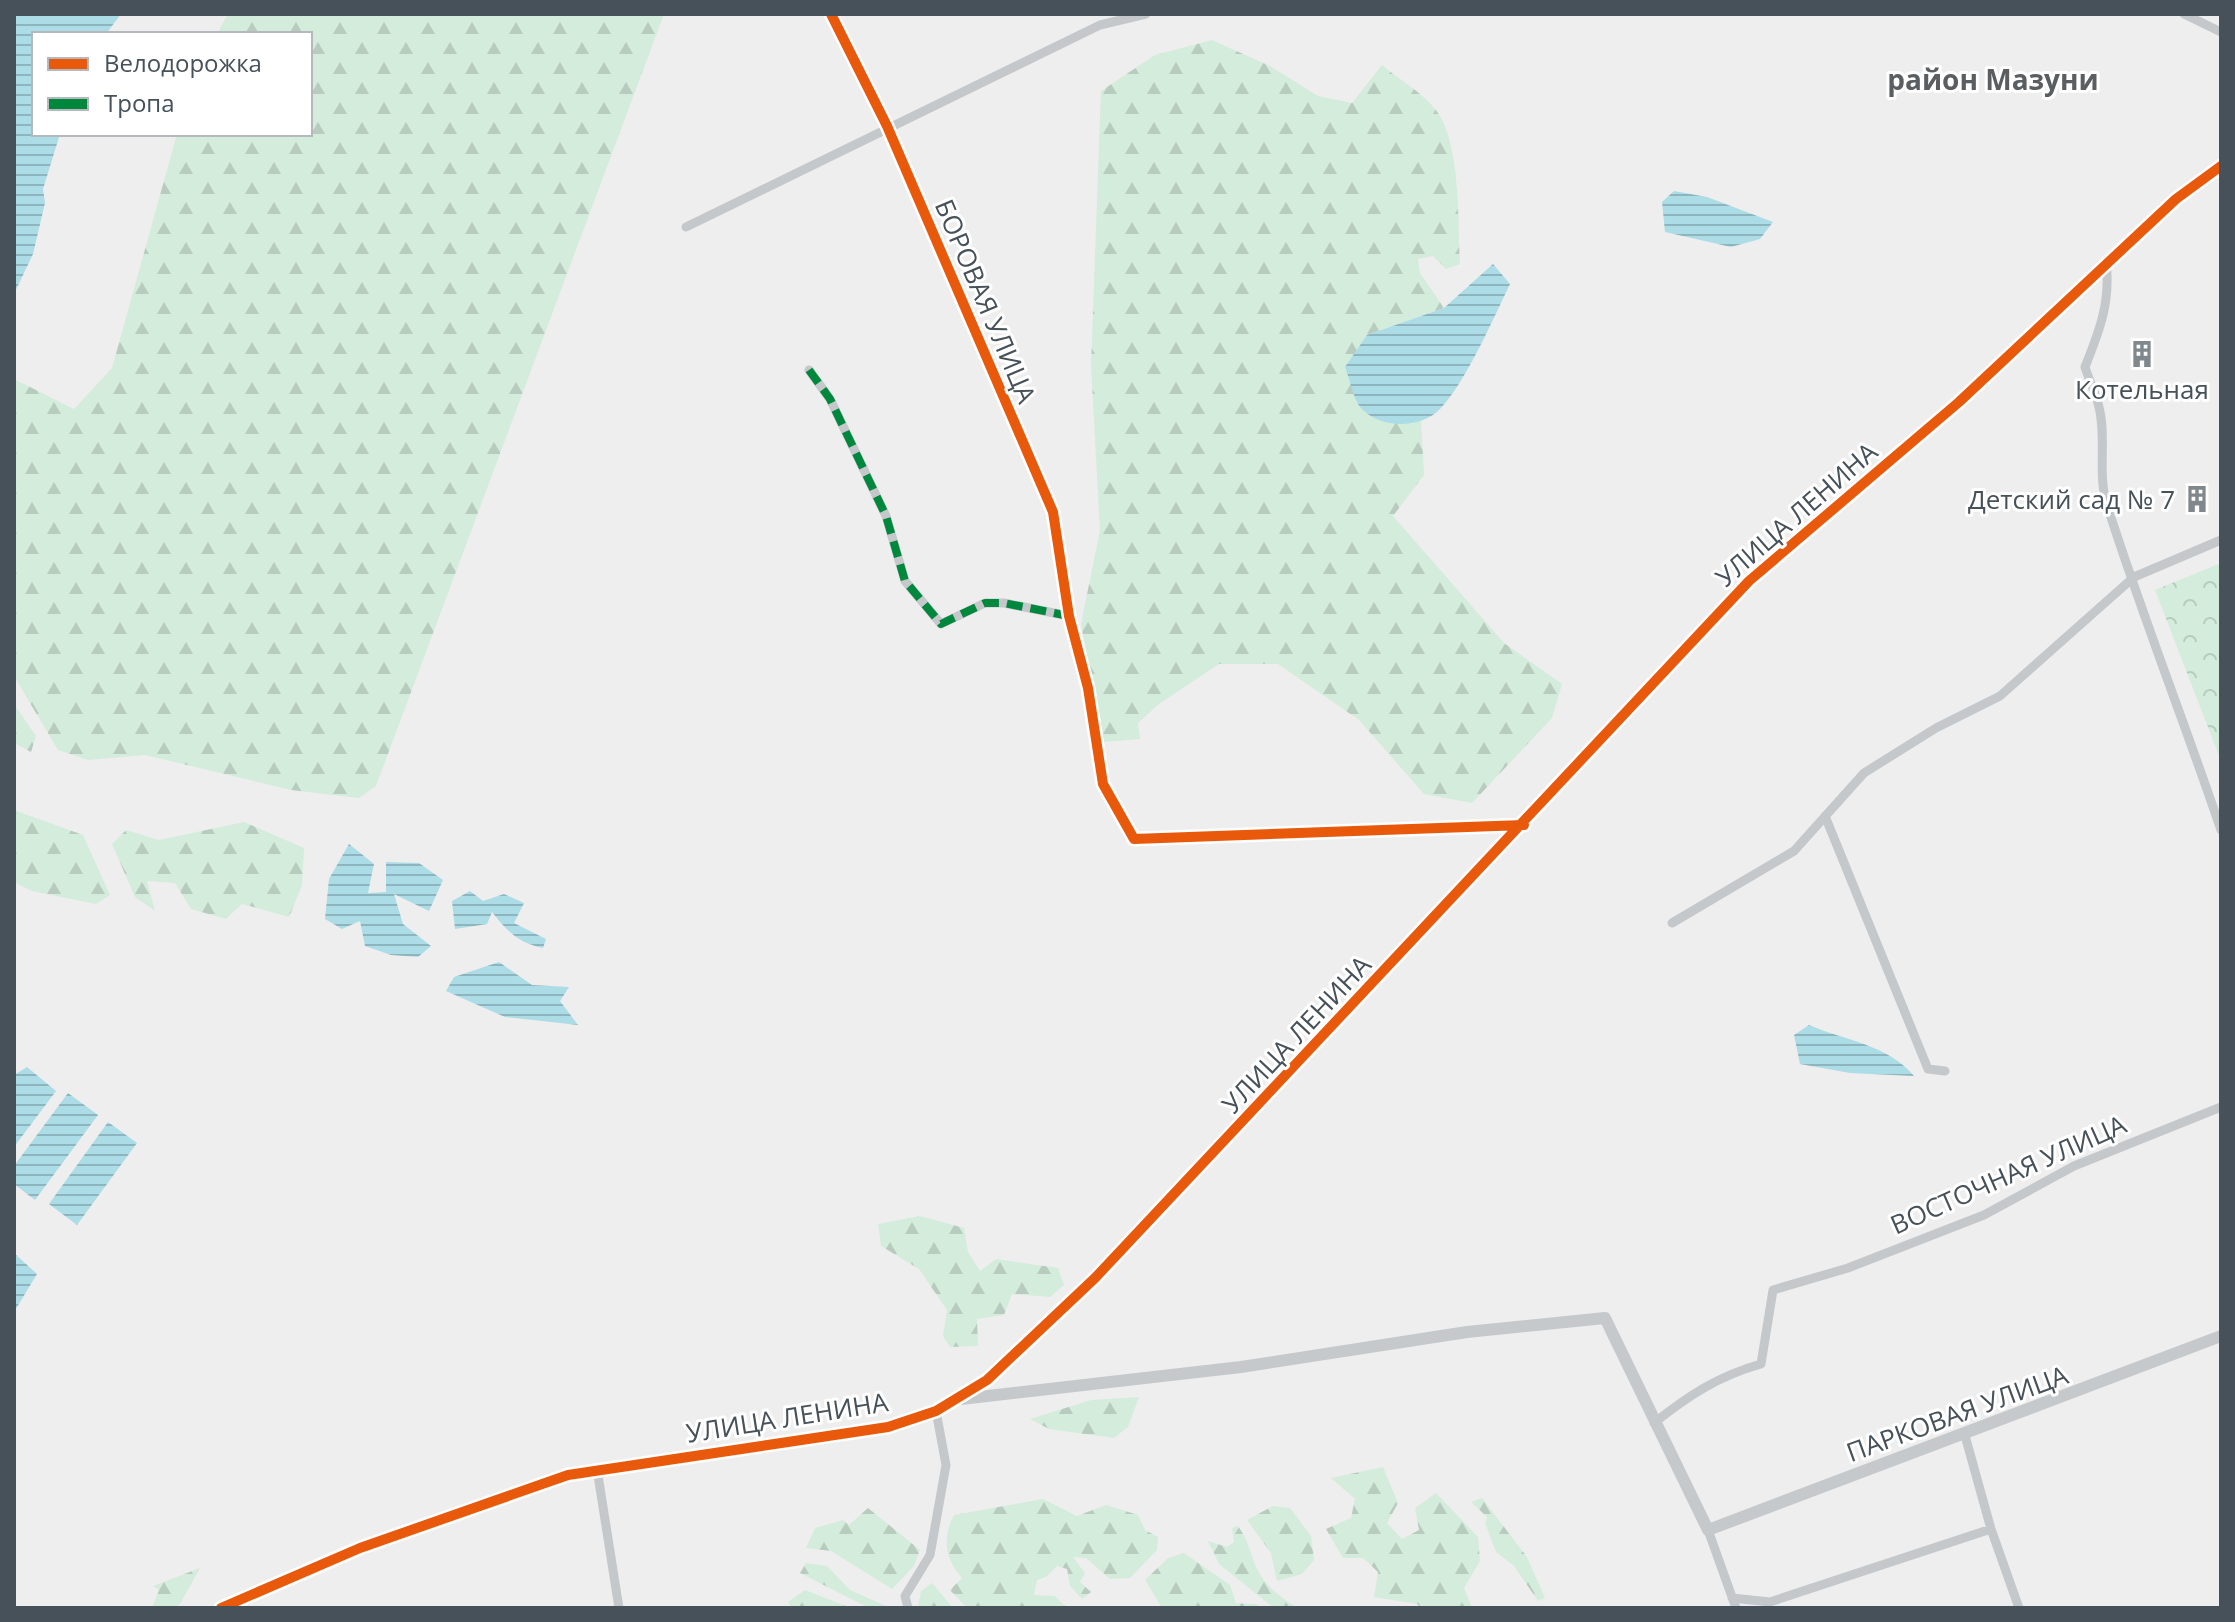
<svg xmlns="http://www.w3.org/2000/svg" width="2235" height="1622" font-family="'Open Sans',sans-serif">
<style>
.forest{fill:url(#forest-firs)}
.park{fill:url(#park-crowns)}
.water{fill:url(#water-rules)}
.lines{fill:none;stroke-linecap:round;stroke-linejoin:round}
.street{stroke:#c5c8ca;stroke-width:9}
.secondary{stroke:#c6c9cb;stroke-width:12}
.quiet{stroke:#00873e;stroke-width:8;stroke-dasharray:16 8;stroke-linecap:butt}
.cycleway-casing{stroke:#fff;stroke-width:15}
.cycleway{stroke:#e8590c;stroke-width:10}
.labels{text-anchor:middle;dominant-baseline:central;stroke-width:6;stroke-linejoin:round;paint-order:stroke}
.street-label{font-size:26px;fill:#475159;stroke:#fff}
.poi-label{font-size:26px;fill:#475159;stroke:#fff}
.neighbourhood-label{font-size:28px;font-weight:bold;fill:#5a5e61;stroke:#fff}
</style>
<defs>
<pattern id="forest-firs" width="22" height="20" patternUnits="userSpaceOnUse" patternTransform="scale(2)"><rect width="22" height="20" fill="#d4ecdc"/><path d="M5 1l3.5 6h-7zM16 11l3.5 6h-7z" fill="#b7ccbf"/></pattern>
<pattern id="park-crowns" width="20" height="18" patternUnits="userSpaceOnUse" patternTransform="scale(2)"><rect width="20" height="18" fill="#d4ecdc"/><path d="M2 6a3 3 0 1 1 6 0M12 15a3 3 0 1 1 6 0" fill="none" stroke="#b7ccbf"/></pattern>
<pattern id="water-rules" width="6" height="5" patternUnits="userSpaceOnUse" patternTransform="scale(2)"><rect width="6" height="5" fill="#acdce6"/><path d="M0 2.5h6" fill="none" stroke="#8eb5bd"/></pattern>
</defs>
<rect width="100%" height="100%" fill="#eee"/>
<!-- forest -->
<path class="forest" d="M228 14H664L376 786 359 798 291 790 145 755 88 760 58 750 14 676V379L74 409 112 368 177 134H310V34H217Z
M1212 40 1270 66 1318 96 1352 103 1382 65C1398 79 1422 92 1435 109 1461 140 1458 224 1460 264L1446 269 1433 256 1418 259 1420 273 1444 308 1367 335 1411 424 1421 419 1424 475 1393 516 1504 643 1562 684 1552 718 1472 803 1424 794 1359 720 1278 664H1219L1159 704 1138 723 1140 739 1103 742 1081 624 1100 530 1091 365 1101 91 1155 55Z
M14 704 36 736 31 752 14 743Z
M14 810 83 835 110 895 96 904 32 891 14 882Z
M244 822 304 848 302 885 289 917 242 904 226 919 191 909 175 883 147 881 155 911 135 897 112 844 126 830 159 840Z
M920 1216 964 1228 968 1252 980 1271 996 1259 1058 1268 1064 1285 1050 1297 1012 1294 1004 1315 977 1319 978 1346 950 1347 943 1336 947 1310 919 1269 881 1246 878 1224Z
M1139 1397 1128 1427 1114 1438 1049 1429 1030 1419 1091 1400Z
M1383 1467 1398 1503 1387 1523 1402 1539 1419 1530 1415 1508 1436 1493 1478 1537 1480 1561 1464 1588 1472 1608H1421L1417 1604 1374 1597 1378 1572 1363 1558H1343L1326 1529 1351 1518 1355 1499 1331 1478Z
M1482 1498 1527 1557 1545 1598 1538 1601 1514 1566 1496 1552 1485 1523 1487 1517 1471 1502Z
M1043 1499 1077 1516 1106 1505 1138 1515 1145 1530 1158 1537 1157 1550 1130 1578 1110 1579 1086 1558 1073 1557 1085 1573 1080 1582 1091 1592 1082 1599 1070 1586 1067 1569 1057 1566 1046 1577 1037 1580 1034 1595 1055 1596 1067 1608H967L950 1590 962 1578C945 1559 942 1538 954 1515Z
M1273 1506 1290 1508 1311 1536 1314 1560 1302 1574 1277 1581 1271 1553 1247 1520Z
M868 1508 920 1550 914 1566 892 1589 831 1551 806 1548 815 1528 843 1520 849 1525Z
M1238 1526C1250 1544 1249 1550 1256 1567 1264 1585 1282 1599 1298 1608H1274L1219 1564 1208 1541 1227 1547 1234 1542 1232 1528Z
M1184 1553 1230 1585 1236 1603 1256 1604 1262 1608H1162L1145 1580 1168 1558Z
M806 1563 827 1566 850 1590 886 1606 869 1608 800 1573Z
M200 1568 180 1604 175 1608H152L159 1590 153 1586Z
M932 1583 953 1608H918L921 1591Z
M805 1590 851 1608H792L788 1602Z"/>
<!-- park -->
<path class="park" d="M2221 563V761L2155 590Z"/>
<!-- water -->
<path class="water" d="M14 14H121L106 34H34V134H60L43 189 45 203 33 254 14 294Z
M1674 191 1707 197 1773 222 1760 239 1731 247 1665 232 1662 202Z
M1493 264 1510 284C1493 319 1466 382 1440 409 1421 429 1380 429 1361 408 1353 399 1350 379 1345 367L1367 335 1444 308Z
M349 844 374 864 368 893 386 892V862L419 863 443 880 429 911 394 894 403 924 431 946 418 957 391 955 365 946 360 921 342 929 325 919 329 879Z
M470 891 483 901 504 894 524 903 514 923 546 939 543 948C518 943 507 931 492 912L487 924 455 929 452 901Z
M499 962 532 985 569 987 560 1001 578 1025 505 1017 446 991 454 977Z
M1809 1025C1846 1041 1887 1044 1914 1076L1850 1073 1800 1064 1794 1035Z
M27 1067 56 1091 14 1147V1075Z
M68 1093 98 1115 35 1200 14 1184V1166Z
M108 1122 137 1143 77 1225 49 1204Z
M14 1253 37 1274 14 1312Z"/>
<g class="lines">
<!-- street -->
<path class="street" d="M831 14 887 126 1053 512 1069 616 1088 688 1103 784 1134 839 1521 825
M2184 14 2221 32
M686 227 1100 25 1146 14
M2106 263C2111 302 2099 332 2085 367 2089 380 2096 394 2099 407 2107 439 2097 474 2107 505 2142 615 2184 721 2221 830
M809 370 830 399 886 516 905 581 941 624 985 603H1004L1069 616
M1825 816 1928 1069 1945 1071
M1672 923 1794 851 1864 773 1936 728 2000 696 2134 577 2221 540
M1654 1423C1688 1396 1718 1376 1761 1364L1773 1290 1848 1268 1984 1215 2074 1166 2221 1107
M1964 1432 1991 1529 2019 1608
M597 1469 619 1608
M1708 1530 1736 1608
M1732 1598 1770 1602 1991 1529
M908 1608 905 1596 930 1555 946 1465 936 1411"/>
<!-- secondary -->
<path class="secondary" d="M961 1399 1241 1367 1467 1332 1605 1318 1708 1530 2221 1336
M221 1608 360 1548 568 1475 888 1427 936 1411 987 1380 1095 1278 1749 581 1959 402 2176 199 2221 166"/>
<!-- quiet -->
<path class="quiet" d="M809 370 830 399 886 516 905 581 941 624 985 603H1004L1069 616"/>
<!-- cycleway casing -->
<g class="cycleway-casing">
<path id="cycleway" d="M831 14 887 126 1053 512 1069 616 1088 688 1103 784 1134 839 1524 825
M221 1608 360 1548 568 1475 888 1427 936 1411 987 1380 1095 1278 1749 581 1959 402 2176 199 2221 166"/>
</g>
<!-- cycleway -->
<use href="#cycleway" class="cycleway"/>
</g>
<!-- icons -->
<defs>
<g id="building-bare" transform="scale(2.16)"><path d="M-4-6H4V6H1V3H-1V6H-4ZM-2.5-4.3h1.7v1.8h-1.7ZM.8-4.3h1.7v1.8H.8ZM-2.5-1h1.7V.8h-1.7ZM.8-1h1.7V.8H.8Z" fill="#81888d" stroke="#fff" stroke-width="2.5" paint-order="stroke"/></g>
</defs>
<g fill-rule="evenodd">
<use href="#building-bare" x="2142" y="354"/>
<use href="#building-bare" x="2197" y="499"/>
</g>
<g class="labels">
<!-- street labels -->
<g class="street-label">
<text transform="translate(986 301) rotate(67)">БОРОВАЯ УЛИЦА</text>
<text transform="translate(1796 514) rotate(-41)">УЛИЦА ЛЕНИНА</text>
<text transform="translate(1296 1034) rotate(-47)">УЛИЦА ЛЕНИНА</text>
<text transform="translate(2008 1174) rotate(-24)">ВОСТОЧНАЯ УЛИЦА</text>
<text transform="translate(1957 1413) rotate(-20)">ПАРКОВАЯ УЛИЦА</text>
<text transform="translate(787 1417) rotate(-9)">УЛИЦА ЛЕНИНА</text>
</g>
<!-- poi labels -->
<g class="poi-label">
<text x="2142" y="389">Котельная</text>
<text x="2175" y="499" text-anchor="end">Детский сад № 7</text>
</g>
<!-- neighbourhood labels -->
<g class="neighbourhood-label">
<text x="1993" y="79">район Мазуни</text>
</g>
</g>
<!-- border -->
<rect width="2235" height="1622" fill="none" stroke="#475159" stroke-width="32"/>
<!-- legend -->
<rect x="32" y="32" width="280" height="104" fill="#ffffff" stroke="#b5b9bd" stroke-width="2"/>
<rect x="48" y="58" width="40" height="12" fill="#e8590c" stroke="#b5b9bd" stroke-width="2"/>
<text x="104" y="72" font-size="24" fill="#475159">Велодорожка</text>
<rect x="48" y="98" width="40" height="12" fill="#00873e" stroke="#b5b9bd" stroke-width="2"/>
<text x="104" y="112" font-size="24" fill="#475159">Тропа</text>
</svg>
